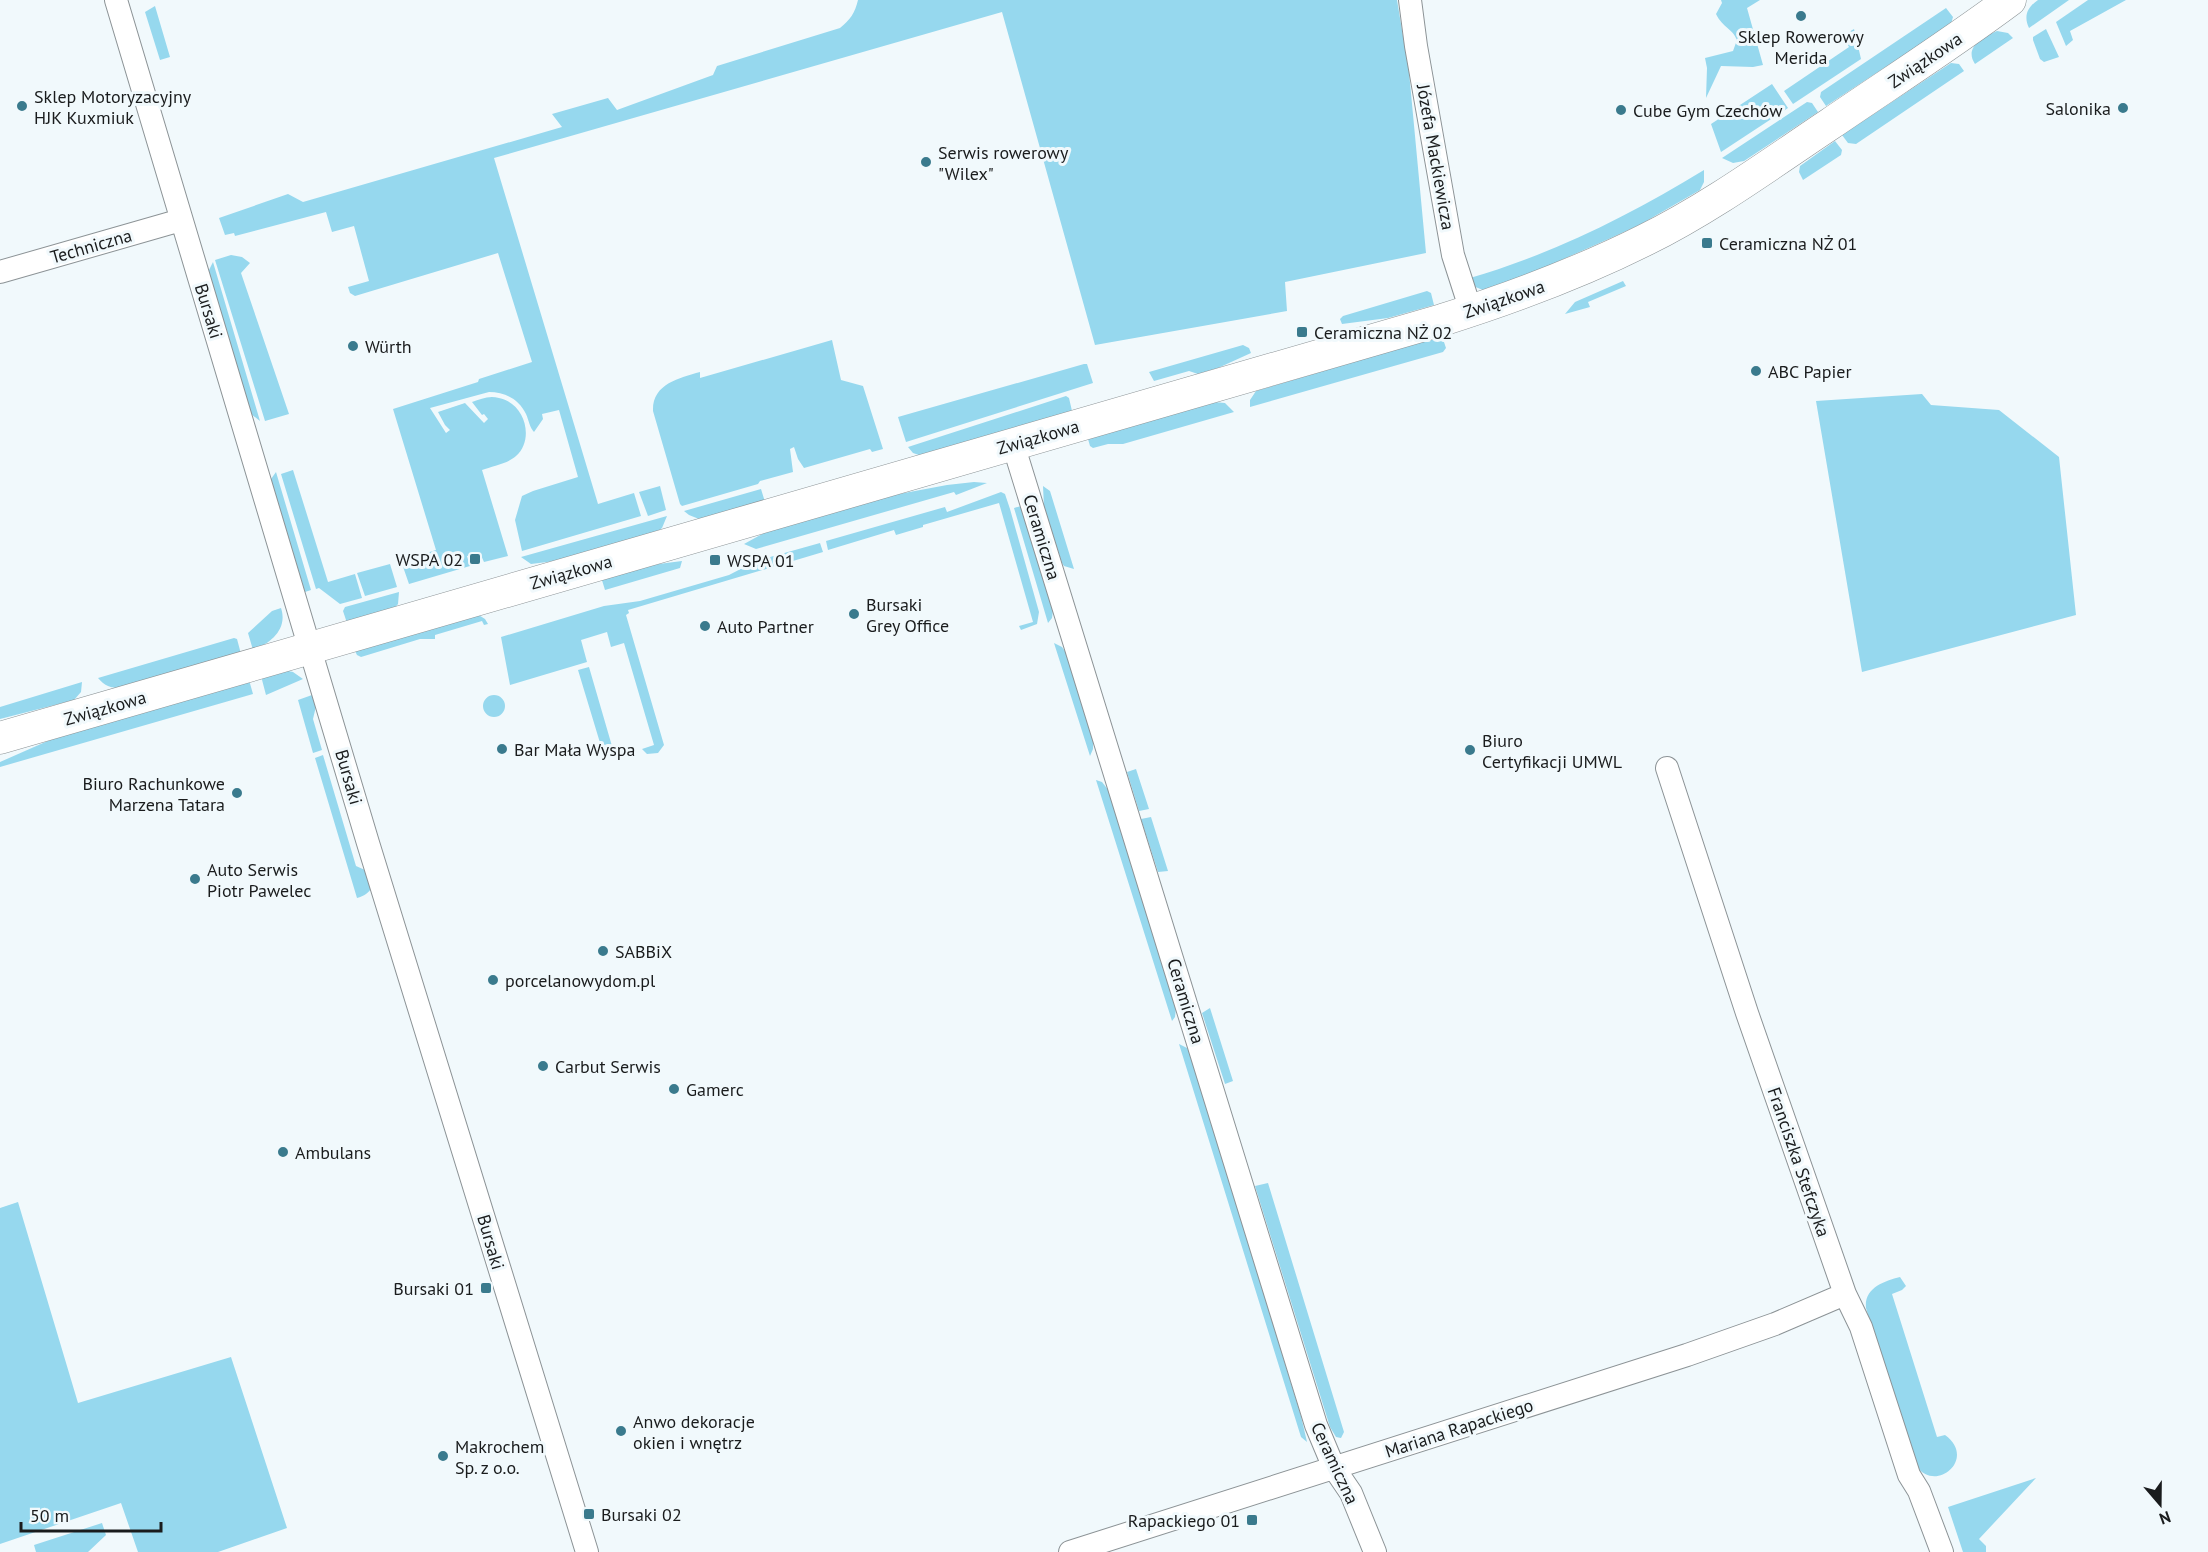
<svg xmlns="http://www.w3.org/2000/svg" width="2208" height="1552" font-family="'PT Sans',sans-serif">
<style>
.green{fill:#96d8ee}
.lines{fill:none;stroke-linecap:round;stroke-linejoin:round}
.street-casing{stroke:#8c9396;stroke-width:24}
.secondary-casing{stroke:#8c9396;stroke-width:33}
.street{stroke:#fff;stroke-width:22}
.secondary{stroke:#fff;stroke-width:32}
.poi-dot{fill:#3a7a8d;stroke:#f1f9fc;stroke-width:2}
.labels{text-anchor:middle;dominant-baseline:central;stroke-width:6;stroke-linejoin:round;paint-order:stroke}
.poi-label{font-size:18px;fill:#1a1c1d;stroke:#f1f9fc;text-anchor:start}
.street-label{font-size:18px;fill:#1a1c1d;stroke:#f1f9fc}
</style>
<rect width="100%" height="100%" fill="#f1f9fc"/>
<!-- green -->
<path class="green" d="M858 0H1397L1409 72 1426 253 1285 282 1287 311 1095 345 1002 12 494 158 598 504 634 493 641 516 522 551 515 520 522 496 533 491 578 477 559 410 542 414 543 419 534 432C530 428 529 421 526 414 519 399 505 392 489 392L430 408 446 433 450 430 445 425 438 412 465 403 484 423 488 419 484 414 482 415 472 402C481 399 489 395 499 398 525 403 535 439 516 456 507 464 492 466 482 470L508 556 484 562 480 553 467 556 470 566 409 584 401 561 436 550 393 409 478 382 479 379 532 362 498 253 355 296 350 293 348 287 369 281 354 226 332 232 326 212 235 236 234 233 225 235 219 218 288 194 303 202 562 127 552 114 608 98 617 110 713 75 717 66 840 28C850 20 855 13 858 0Z
M1721 0H1760L1747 8 1763 65 1753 67 1721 66 1706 98 1707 68 1705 58 1733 51 1737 40C1732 28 1723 28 1716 14L1722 3Z
M2038 0H2069L2029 28C2023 15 2028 7 2038 0Z
M2088 0H2126L2070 31 2073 40 2066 46 2056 22Z
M155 6 170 57 160 60 145 12Z
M1946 8 1953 17 1951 24 1826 106 1820 97 1821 92Z
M1854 29 1861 59 1793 104 1784 91 1849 47 1842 36Z
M2046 29 2059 57 2044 62 2040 59 2033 40V37Z
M1997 31 2008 33 2013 38 1975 64C1964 48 1982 37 1997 31Z
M1951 63 1959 64 1964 71 1856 144 1848 143 1842 135Z
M1772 84 1788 108 1721 152 1711 124Z
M1807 102 1812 103 1818 112 1744 161 1733 163 1722 158Z
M1835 141 1842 150 1841 155 1803 180 1799 172 1800 166Z
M1704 170V182L1700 190 1641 224 1613 237 1532 273 1483 290 1473 286 1470 278C1553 254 1630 215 1704 170Z
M231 255 242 257 250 263 241 273 289 414 265 421 215 260Z
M213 262 260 421 251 414 209 275V270Z
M1623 281 1626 286 1588 302 1590 307 1565 314 1575 302Z
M1427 291 1431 293 1434 305 1388 318 1342 324 1340 319 1343 316Z
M1442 336 1446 348 1443 352 1250 407V400L1256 391Z
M832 340 841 380 863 386 883 449 872 452 870 449 804 468 798 459 794 447 790 449 793 472 760 481 758 484 682 506 680 504 653 411C652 384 679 378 700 372V378Z
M1243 345 1249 348 1251 353 1218 368 1198 374 1189 371 1154 381 1149 372Z
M1084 364H1087L1093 383 906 442 898 417Z
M1922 394 1931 405 1999 410 2059 457 2076 615 1862 672 1816 401Z
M1066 396 1069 398 1072 411 922 456 913 453 908 447Z
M1214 402 1225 403 1234 412 1123 444H1108L1093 448 1090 446 1088 439Z
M293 470 328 582 355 574 362 598 340 604 319 588 316 589 281 474Z
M276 472 311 590 305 592 271 479Z
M974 482 987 483 956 495 954 492 756 549 744 544 780 524 883 497 947 485Z
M660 486 666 510 648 516 639 492Z
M1043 486 1050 491 1074 569 1064 566 1062 563 1044 507Z
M761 489 765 502 699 519 689 515 684 511Z
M1001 492 1005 494 1010 509 1039 612 1037 624 1021 630 1019 626 1033 622 999 503 923 525V527L896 535 894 530 828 550 826 541 945 507 947 512Z
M1021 506 1053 610 1052 618 1048 623 1014 508Z
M667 516 662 528 655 534 563 560 531 564 521 557Z
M820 543 823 552 628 610 629 613 626 615 664 745 658 753 647 754 642 749 654 745 624 643 611 647 607 632 581 640 587 662 510 685 501 637 604 606 640 601 729 575 756 561Z
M682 561 680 568 605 590 601 577 651 565Z
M390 564 397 587 365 596 357 573Z
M399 592 398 604 394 609 347 623 343 611 345 607Z
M281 608C288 629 271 643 253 650L248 633 272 611Z
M477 614 485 619 488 624 484 625 482 621 435 635V639H420L361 657 357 655 355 651Z
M234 638 237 639 241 654 121 688C110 688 105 686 98 678Z
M1054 643 1062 647 1067 654 1093 741V749L1090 756Z
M589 667 614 753 604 756 578 670Z
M284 670 293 672 303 679 266 695 261 676Z
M249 680 253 694 0 767V762L59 736Z
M82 682 81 692 74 700 0 719V707Z
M483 706a11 11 0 1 1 22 0a11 11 0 1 1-22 0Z
M312 695 317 702 313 719 322 750 313 753 298 700Z
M323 755 356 866 365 870 372 887C369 893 364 896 357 898L315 758Z
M1136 769 1149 809 1139 811 1127 772Z
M1096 780 1102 782 1109 791 1176 1008 1175 1017 1172 1021Z
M1151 817 1168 871 1158 872 1141 819Z
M1210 1008 1233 1081 1225 1084 1202 1013Z
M1179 1044 1187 1048 1190 1053 1301 1416 1307 1442 1301 1437Z
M1268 1183 1344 1432 1341 1438 1336 1437 1330 1427 1255 1186Z
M18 1202 78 1403 231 1357 287 1528 218 1552H138L121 1503 0 1544V1208Z
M1900 1277 1906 1286 1902 1290 1892 1294 1937 1437 1945 1435C1977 1458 1937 1493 1917 1467 1914 1463 1912 1457 1910 1453L1866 1308C1864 1288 1884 1281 1900 1277Z
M2036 1478 1979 1539 1986 1546V1552H1963L1948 1507Z
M102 1523 106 1535 88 1552H36L34 1545Z"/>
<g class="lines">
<!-- street casing -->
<g class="street-casing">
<path id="street" d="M116 0 368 843 587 1552
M1410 0 1416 46 1453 255 1471 311
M0 272 181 220
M1013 444 1316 1425 1334 1468 1351 1493 1375 1552
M1667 768 1747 1013 1845 1294 1861 1327 1909 1475 1919 1491 1942 1552
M1070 1552 1687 1355 1775 1324 1845 1294"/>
</g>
<!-- secondary casing -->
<g class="secondary-casing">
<path id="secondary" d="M0 738 1442 320C1512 298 1579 273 1645 240 1710 208 1770 164 1830 124 1890 83 1951 44 2010 0"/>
</g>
<!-- street -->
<use href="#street" class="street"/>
<!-- secondary -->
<use href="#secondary" class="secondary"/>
</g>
<!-- markers -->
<g class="poi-dot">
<circle cx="1801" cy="16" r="6"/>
<circle cx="22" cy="106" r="6"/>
<circle cx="2123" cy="108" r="6"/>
<circle cx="1621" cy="110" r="6"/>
<circle cx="926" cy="162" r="6"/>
<rect x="1701" y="237" width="12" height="12" rx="3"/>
<rect x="1296" y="326" width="12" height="12" rx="3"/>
<circle cx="353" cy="346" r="6"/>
<circle cx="1756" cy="371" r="6"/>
<rect x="469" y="553" width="12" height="12" rx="3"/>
<rect x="709" y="554" width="12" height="12" rx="3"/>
<circle cx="854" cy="614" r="6"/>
<circle cx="705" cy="626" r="6"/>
<circle cx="502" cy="749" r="6"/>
<circle cx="1470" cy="750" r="6"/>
<circle cx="237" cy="793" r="6"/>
<circle cx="195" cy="879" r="6"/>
<circle cx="603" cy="951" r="6"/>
<circle cx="493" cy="980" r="6"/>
<circle cx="543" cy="1066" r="6"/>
<circle cx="674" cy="1089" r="6"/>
<circle cx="283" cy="1152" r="6"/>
<rect x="480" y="1282" width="12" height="12" rx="3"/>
<circle cx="621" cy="1431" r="6"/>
<circle cx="443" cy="1456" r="6"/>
<rect x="583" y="1508" width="12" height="12" rx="3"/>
<rect x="1246" y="1514" width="12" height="12" rx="3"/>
</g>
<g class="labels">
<!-- poi labels -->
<g class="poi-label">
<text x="1801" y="36" text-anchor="middle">Sklep Rowerowy<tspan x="1801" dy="21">Merida</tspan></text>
<text x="34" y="96">Sklep Motoryzacyjny<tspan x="34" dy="21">HJK Kuxmiuk</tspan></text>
<text x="2111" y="108" text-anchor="end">Salonika</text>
<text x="1633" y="110">Cube Gym Czechów</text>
<text x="938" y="152">Serwis rowerowy<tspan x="938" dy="21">"Wilex"</tspan></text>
<text x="1719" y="243">Ceramiczna NŻ 01</text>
<text x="1314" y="332">Ceramiczna NŻ 02</text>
<text x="365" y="346">Würth</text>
<text x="1768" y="371">ABC Papier</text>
<text x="463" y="559" text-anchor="end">WSPA 02</text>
<text x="727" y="560">WSPA 01</text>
<text x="866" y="604">Bursaki<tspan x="866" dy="21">Grey Office</tspan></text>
<text x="717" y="626">Auto Partner</text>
<text x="1482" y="740">Biuro<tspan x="1482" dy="21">Certyfikacji UMWL</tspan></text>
<text x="514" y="749">Bar Mała Wyspa</text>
<text x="225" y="783" text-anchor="end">Biuro Rachunkowe<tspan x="225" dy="21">Marzena Tatara</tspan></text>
<text x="207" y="869">Auto Serwis<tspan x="207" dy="21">Piotr Pawelec</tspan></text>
<text x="615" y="951">SABBiX</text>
<text x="505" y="980">porcelanowydom.pl</text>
<text x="555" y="1066">Carbut Serwis</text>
<text x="686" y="1089">Gamerc</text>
<text x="295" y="1152">Ambulans</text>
<text x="474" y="1288" text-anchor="end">Bursaki 01</text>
<text x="633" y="1421">Anwo dekoracje<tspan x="633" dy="21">okien i wnętrz</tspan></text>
<text x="455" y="1446">Makrochem<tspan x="455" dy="21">Sp. z o.o.</tspan></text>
<text x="601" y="1514">Bursaki 02</text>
<text x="1240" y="1520" text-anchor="end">Rapackiego 01</text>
</g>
<!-- street labels -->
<g class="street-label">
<text transform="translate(1925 60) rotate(-34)">Związkowa</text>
<text transform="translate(1436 157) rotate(80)">Józefa Mackiewicza</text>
<text transform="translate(91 246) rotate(-16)">Techniczna</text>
<text transform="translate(1504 299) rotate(-19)">Związkowa</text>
<text transform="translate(209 311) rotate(73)">Bursaki</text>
<text transform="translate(1038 437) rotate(-16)">Związkowa</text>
<text transform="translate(1042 537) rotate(73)">Ceramiczna</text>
<text transform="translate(571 572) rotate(-16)">Związkowa</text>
<text transform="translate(105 708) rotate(-16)">Związkowa</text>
<text transform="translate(349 777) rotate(74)">Bursaki</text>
<text transform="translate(1186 1001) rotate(73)">Ceramiczna</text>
<text transform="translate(1799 1162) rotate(71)">Franciszka Stefczyka</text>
<text transform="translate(491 1242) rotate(74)">Bursaki</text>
<text transform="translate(1459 1428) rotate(-18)">Mariana Rapackiego</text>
<text transform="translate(1335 1463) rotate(65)">Ceramiczna</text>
</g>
</g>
<!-- north arrow -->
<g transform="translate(2160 1504) rotate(160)" stroke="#f1f9fc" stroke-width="4.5" paint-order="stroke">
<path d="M0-4.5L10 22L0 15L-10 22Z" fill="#1a1c1d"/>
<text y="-9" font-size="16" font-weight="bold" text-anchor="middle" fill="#1a1c1d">N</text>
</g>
<!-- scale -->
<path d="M21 1522v9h140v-9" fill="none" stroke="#1a1c1d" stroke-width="3"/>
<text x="30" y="1522" font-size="18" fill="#1a1c1d" stroke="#f1f9fc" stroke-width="4.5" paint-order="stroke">50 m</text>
</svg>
